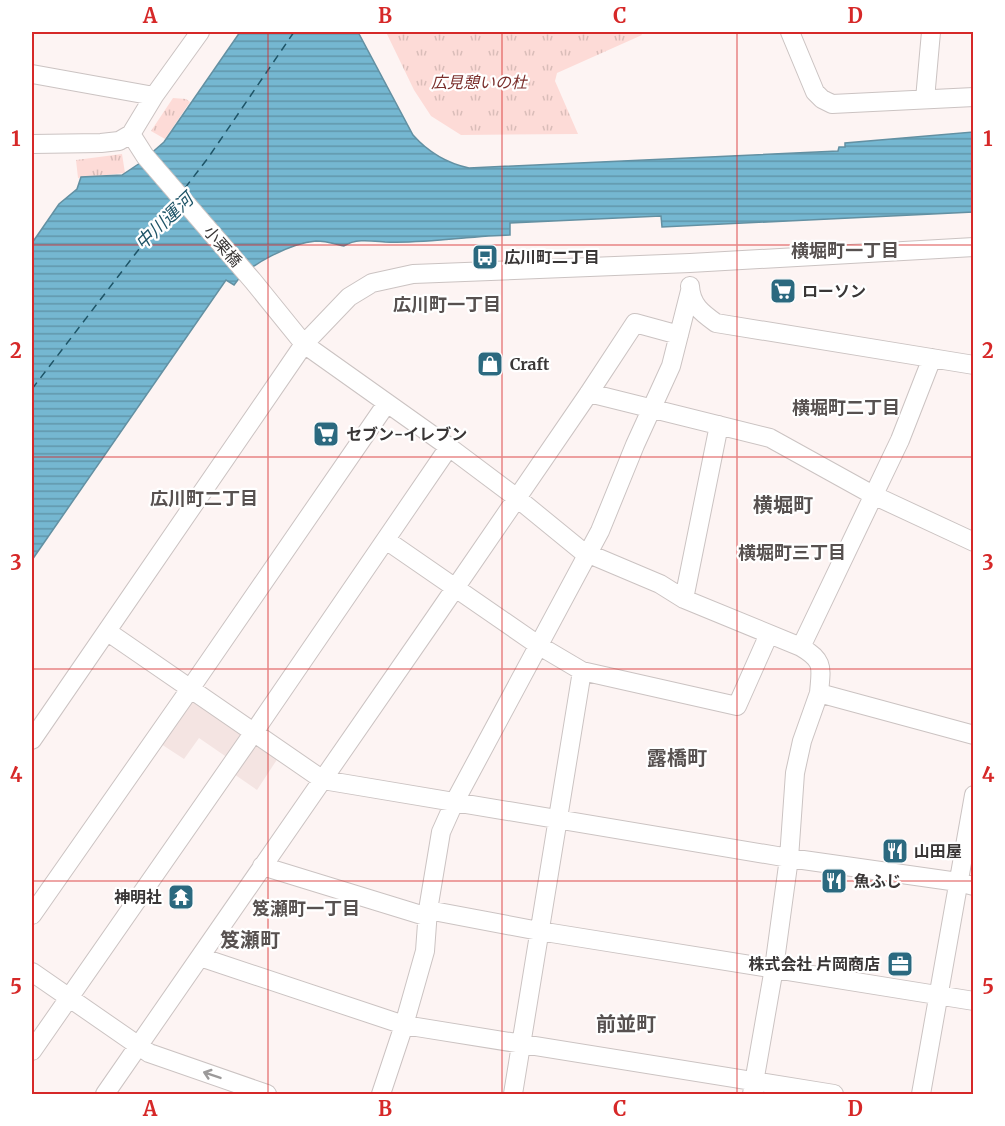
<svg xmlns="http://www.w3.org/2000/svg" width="1005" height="1126" font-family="Merriweather,'Noto Sans JP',serif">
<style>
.built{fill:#f4e4e2}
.park{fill:url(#park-tufts)}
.water{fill:url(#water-rules);stroke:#6390a2;stroke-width:1.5}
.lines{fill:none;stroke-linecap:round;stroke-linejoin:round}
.ferry{stroke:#1e5467;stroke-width:1.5;stroke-dasharray:8 6;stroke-linecap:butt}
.minor-casing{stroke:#cbc3c2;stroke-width:20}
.minor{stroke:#fff;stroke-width:18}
.oneway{stroke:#9c9a9a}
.grid{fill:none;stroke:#d62828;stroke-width:1.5;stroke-opacity:0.55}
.labels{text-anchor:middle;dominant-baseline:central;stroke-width:4.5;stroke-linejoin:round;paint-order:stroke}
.park-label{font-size:16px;font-style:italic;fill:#7b2f2c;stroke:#fff}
.street-label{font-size:16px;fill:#393636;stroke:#fff}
.poi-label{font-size:16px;font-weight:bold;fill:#393636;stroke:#fff;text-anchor:start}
.water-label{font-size:18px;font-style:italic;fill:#1e5467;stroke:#fff}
.neighbourhood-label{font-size:18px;font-weight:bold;fill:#575150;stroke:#fff}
.quarter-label{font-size:20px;font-weight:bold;fill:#575150;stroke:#fff}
.neatline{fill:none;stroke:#d62828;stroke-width:2}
.grid-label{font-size:20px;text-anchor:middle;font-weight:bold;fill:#d62828}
</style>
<defs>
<pattern id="park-tufts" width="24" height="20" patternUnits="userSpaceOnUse" patternTransform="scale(1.5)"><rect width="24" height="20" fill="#fddbd7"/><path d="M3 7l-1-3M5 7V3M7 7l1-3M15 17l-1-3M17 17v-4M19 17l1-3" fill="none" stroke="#dabdb9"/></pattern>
<pattern id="water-rules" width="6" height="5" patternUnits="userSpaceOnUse" patternTransform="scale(1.5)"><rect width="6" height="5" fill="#75b7d1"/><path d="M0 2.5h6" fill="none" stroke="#6196aa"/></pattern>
</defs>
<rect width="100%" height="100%" fill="#fdf4f3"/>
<!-- built -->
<path class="built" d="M193 700 242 733V737L228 758 199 738 184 759 161 744Z
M256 743 278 758 257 790 231 772Z"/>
<!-- park -->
<path class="park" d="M386 32H640L642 35 557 73 555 81 578 134 461 135 431 116 414 90Z
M173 98 186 99 190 102 165 139 151 131Z
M122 154 125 173 78 178 76 160Z"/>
<!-- water -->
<path class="water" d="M240 32H358L413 135C429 153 446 163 469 168L838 151 839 147H845V143L973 132V212L662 227 661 216 510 223V235C468 236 427 244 385 242 372 241 356 238 344 246 335 244 326 241 316 241 292 243 248 264 234 285L226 280 32 560V243L59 204 77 189 81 177 122 175 140 163 164 142Z"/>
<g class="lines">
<!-- ferry -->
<path class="ferry" d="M185 188 208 158 294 32
M32 389 175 202"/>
<!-- minor casing -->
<g class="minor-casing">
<path id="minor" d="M790 32 815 92 822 99 832 104 974 97
M32 74 154 96
M925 99 931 32
M131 134 145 156 253 281 304 344 449 447 517 498 588 556
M32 144 101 143 119 141 131 134 154 96 200 32
M690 286C691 305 702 313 716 323L974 365
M589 393 770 438 873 495 974 542
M386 540 538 645 582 671 737 706 769 634
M589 554 660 584 684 599 801 647C825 661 821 668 819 693L974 735
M684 599 719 425
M108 632 323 780 789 858 958 882 974 886
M801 647 900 440 932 358
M32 740 304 344 349 297 372 283 413 274 690 263 974 247
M262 866 428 917
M428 910 539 931 974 1001
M32 915 190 689 387 403
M200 957 404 1025 834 1094
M32 972 149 1053 267 1094
M32 1051 254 732 449 447
M105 1094 436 616 589 393 635 323 679 335
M381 1094 404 1025 425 951 428 910 441 832 454 803 600 531 635 445 671 366 690 291
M513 1094 582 671
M752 1094 774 968 789 858 795 773 802 741 819 693
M921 1094 974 795"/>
</g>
<!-- minor -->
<use href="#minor" class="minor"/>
</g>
<!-- one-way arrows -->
<defs><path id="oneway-shaft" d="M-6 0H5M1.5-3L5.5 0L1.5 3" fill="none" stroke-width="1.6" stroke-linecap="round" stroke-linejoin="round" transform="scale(1.5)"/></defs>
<use class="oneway" href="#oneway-shaft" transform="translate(212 1075) rotate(-161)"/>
<!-- grid -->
<path class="grid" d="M268 32V1094M502 32V1094M737 32V1094M32 245H974M32 457H974M32 669H974M32 881H974"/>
<!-- icons -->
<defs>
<g id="bus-square" transform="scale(1.35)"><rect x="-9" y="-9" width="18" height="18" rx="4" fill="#2b697f" stroke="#fff"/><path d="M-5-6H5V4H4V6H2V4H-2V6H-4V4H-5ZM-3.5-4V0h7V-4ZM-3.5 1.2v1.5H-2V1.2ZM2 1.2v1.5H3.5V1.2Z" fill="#fff"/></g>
<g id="supermarket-square" transform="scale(1.35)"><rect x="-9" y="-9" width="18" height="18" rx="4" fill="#2b697f" stroke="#fff"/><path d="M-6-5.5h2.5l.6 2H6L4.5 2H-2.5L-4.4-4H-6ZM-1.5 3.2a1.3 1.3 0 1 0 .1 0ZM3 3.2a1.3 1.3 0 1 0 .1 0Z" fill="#fff"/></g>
<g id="shop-square" transform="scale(1.35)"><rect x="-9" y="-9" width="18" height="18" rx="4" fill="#2b697f" stroke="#fff"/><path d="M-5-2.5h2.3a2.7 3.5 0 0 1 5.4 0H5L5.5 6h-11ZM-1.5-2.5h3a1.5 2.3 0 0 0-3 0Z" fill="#fff"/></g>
<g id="restaurant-square" transform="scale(1.35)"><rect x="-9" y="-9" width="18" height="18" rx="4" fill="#2b697f" stroke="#fff"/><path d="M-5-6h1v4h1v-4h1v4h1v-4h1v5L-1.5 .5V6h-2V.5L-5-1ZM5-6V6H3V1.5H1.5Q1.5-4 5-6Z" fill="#fff"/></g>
<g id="temple-square" transform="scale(1.35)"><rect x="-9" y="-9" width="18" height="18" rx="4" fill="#2b697f" stroke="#fff"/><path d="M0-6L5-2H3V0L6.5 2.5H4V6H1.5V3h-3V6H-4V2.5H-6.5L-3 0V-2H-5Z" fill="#fff"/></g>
<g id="office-square" transform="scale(1.35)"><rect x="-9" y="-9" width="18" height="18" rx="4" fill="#2b697f" stroke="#fff"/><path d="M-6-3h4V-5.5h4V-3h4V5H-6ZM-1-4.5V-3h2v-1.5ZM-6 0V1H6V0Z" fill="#fff"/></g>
</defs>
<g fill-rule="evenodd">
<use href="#bus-square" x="485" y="257"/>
<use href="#supermarket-square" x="783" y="291"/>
<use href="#shop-square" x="490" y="364"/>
<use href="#supermarket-square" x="326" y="434"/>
<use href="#restaurant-square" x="895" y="851"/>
<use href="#restaurant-square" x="834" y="881"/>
<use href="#temple-square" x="181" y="897"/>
<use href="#office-square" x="900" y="964"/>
</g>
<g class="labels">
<!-- park labels -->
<g class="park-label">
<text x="479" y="82">広見憩いの杜</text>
</g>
<!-- street labels -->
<g class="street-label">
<text transform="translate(223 246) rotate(49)">小栗橋</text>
</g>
<!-- poi labels -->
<g class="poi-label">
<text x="504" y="257">広川町二丁目</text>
<text x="802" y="291">ローソン</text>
<text x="510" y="364">Craft</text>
<text x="346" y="434">セブン-イレブン</text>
<text x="914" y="851">山田屋</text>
<text x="854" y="881">魚ふじ</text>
<text x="162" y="897" text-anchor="end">神明社</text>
<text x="880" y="964" text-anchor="end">株式会社 片岡商店</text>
</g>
<!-- water labels -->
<g class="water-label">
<text transform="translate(164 221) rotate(-44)">中川運河</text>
</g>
<!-- neighbourhood labels -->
<g class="neighbourhood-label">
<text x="845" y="250">横堀町一丁目</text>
<text x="447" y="304">広川町一丁目</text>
<text x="846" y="407">横堀町二丁目</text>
<text x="204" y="498">広川町二丁目</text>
<text x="792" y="552">横堀町三丁目</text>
<text x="306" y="908">笈瀬町一丁目</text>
</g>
<!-- quarter labels -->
<g class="quarter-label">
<text x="783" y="504">横堀町</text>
<text x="677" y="757">露橋町</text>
<text x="250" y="939">笈瀬町</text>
<text x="626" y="1023">前並町</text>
</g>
</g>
<!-- border -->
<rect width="1005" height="1126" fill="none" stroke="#ffffff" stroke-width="66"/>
<rect x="33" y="33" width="939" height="1060" class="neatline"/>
<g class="grid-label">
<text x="150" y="23">A</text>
<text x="385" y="23">B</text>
<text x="620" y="23">C</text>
<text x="855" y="23">D</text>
<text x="16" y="146">1</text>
<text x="988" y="146">1</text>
<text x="16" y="358">2</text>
<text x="988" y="358">2</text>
<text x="16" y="570">3</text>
<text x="988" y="570">3</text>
<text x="16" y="782">4</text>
<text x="988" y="782">4</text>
<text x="16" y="994">5</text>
<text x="988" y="994">5</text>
<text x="150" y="1116">A</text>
<text x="385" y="1116">B</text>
<text x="620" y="1116">C</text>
<text x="855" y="1116">D</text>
</g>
</svg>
